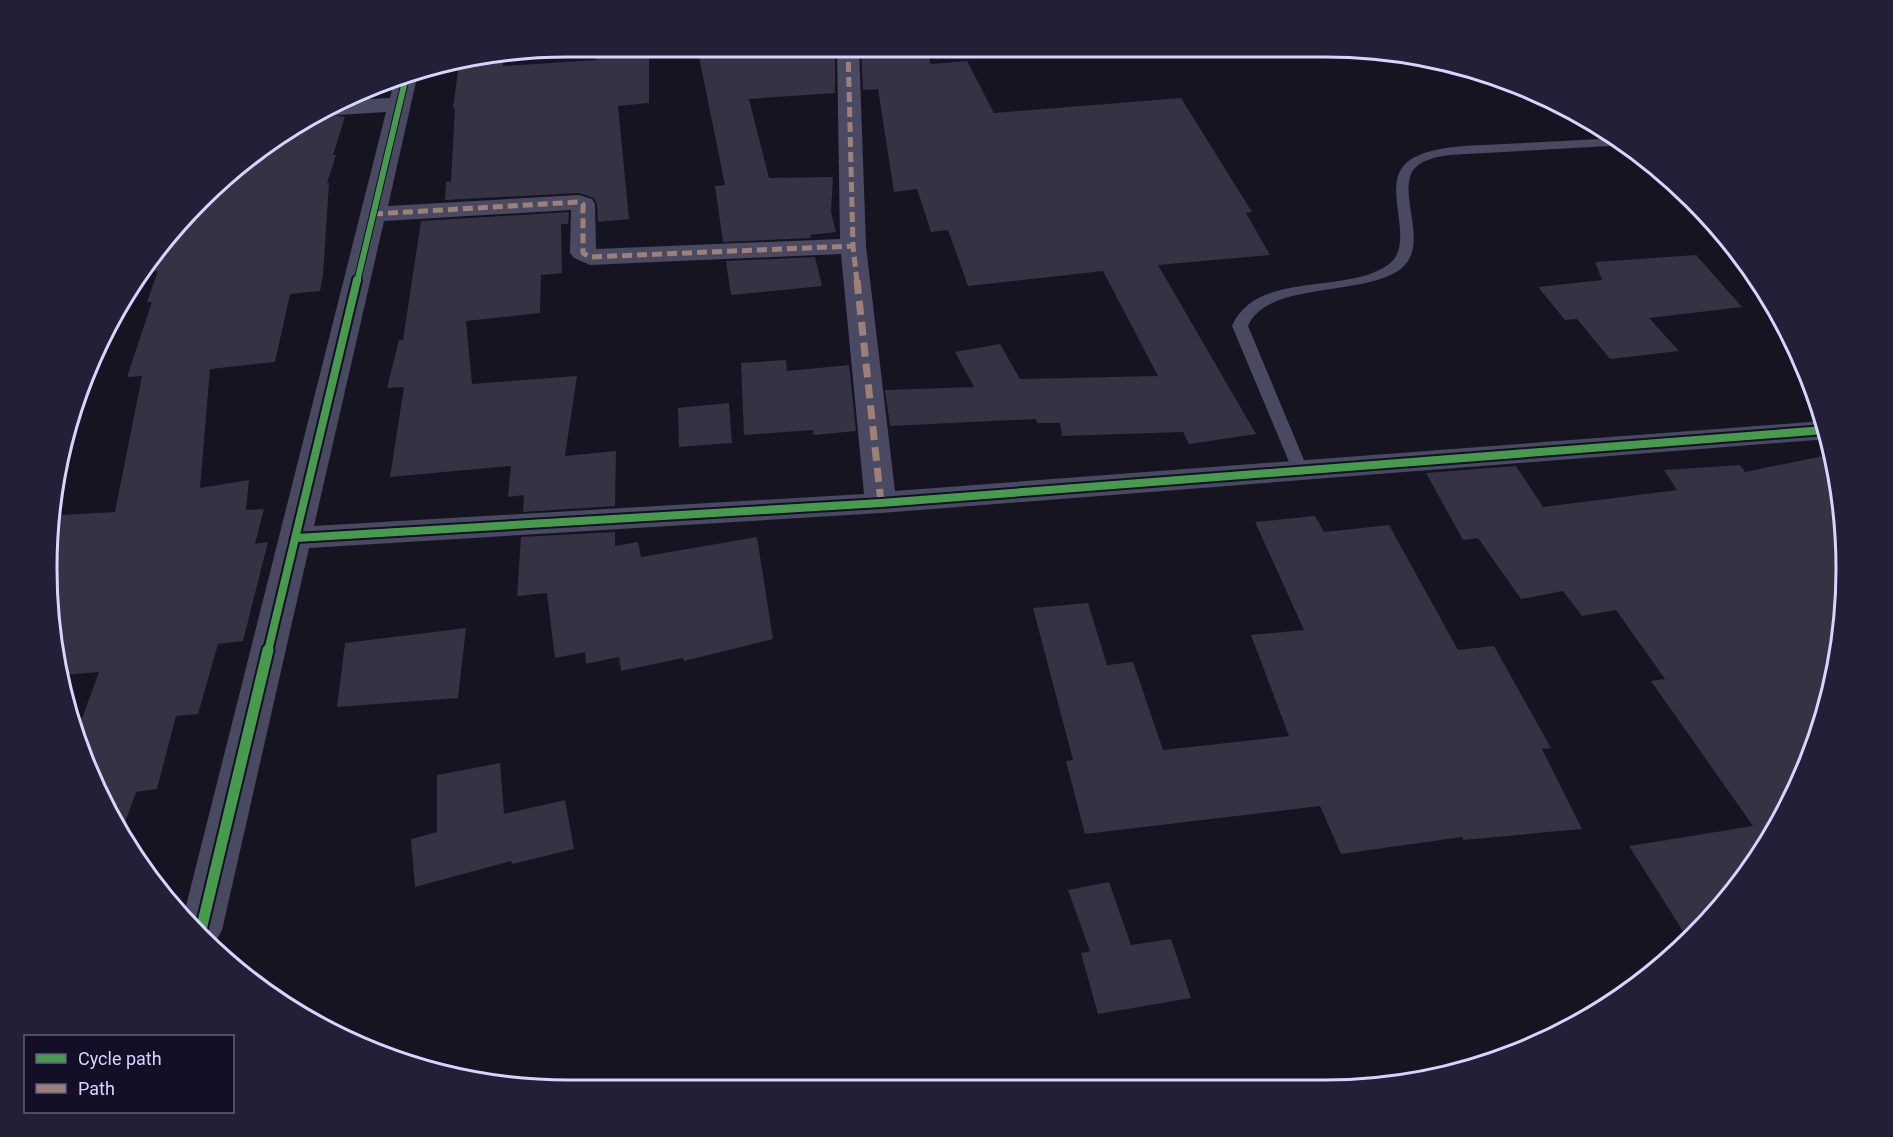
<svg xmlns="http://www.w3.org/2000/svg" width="1893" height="1137" font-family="Roboto,sans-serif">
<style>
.building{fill:#343243}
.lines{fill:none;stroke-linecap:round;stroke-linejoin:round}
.lane{fill:#4a4962;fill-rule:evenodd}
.street{fill:#4a4962;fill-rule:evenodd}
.quiet-far1{stroke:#9e8076;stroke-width:5;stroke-dasharray:10 5;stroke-linecap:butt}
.quiet{stroke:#9e8076;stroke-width:7;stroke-dasharray:14 7;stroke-linecap:butt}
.cycleway-far2-casing{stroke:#130f26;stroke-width:8}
.cycleway-far1-casing{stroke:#130f26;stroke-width:12}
.cycleway-casing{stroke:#130f26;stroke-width:15}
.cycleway-far2{stroke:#469c4c;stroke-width:6}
.cycleway-far1{stroke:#469c4c;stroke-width:8}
.cycleway{stroke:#469c4c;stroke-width:11}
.rim{fill:none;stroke:#d9d4ff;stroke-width:3}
</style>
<rect width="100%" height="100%" fill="#161421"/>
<!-- building -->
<path class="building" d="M697 47H835V93L749 99 769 178 833 177 831 212 836 232 810 235 811 238 723 242 715 186 725 185Z
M861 47H925L931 64 967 61 994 113 1181 98 1252 212 1246 213 1270 255 1158 265 1256 434 1189 444 1183 432 1062 436 1060 423H1037L1036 419 890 426 885 390 974 387 955 352 1000 344 1020 379 1158 376 1103 271 968 286 948 230 931 232 917 189 894 192 878 89 863 90Z
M649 50V103L618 106 629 219 598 222 597 204 594 198 579 193 445 200 446 182 451 181 455 108 453 109 459 64 503 57V66L596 60V54Z
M327 114 345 117 333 155H336L327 183H329L323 275 320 291 290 294 275 362 210 369 200 488 249 480 246 510 264 509 255 544 268 542 243 641 218 644 198 714 176 716 157 789 136 792 123 828 75 738 99 672 64 675 46 569 52 537 62 515 115 512 142 376 127 377 152 302H147L158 271 140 273 251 154Z
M569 212 568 224H561L562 273 541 275 540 313 466 321 472 384 577 376 565 456 616 451 615 506 523 512 524 495 508 497 511 466 390 477 404 387 387 388 399 340H403L421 221Z
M1696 255 1742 307 1649 318 1679 351 1610 359 1577 319 1565 320 1538 287 1602 280 1595 262Z
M815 257 822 286 731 295 726 261Z
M786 360 787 371 849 365 856 431 813 435V430L744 435 741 363Z
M729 403 732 443 679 447 678 408Z
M1833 454 1837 467 1846 569 1836 671 1807 769 1758 859 1688 939 1629 846 1753 826 1651 681 1665 679 1616 610 1582 616 1563 591 1521 599 1478 538 1463 540 1426 473 1516 466 1543 507 1677 490 1664 470 1740 465 1745 472Z
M1315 516 1324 532 1389 525 1458 650 1494 646 1551 748 1542 749 1582 829 1463 840 1462 837 1341 854 1320 806 1085 834 1066 761 1073 760 1033 608 1088 603 1107 665 1133 662 1163 750 1289 736 1251 635 1304 630 1255 522Z
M615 532V546L638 542 641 557 757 537 773 639 684 661 683 658 621 671 619 657 586 664 585 652 555 658 547 593 517 596 521 537Z
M466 628 458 698 337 707 345 643Z
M500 763 504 814 565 800 574 849 512 864 511 861 415 887 411 839 437 832V775Z
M1109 882 1131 945 1171 939 1191 998 1098 1014 1081 953 1090 951 1068 890Z"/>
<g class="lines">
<!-- lane -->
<path class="lane" d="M1619 138 1627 145 1449 155C1438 157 1423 159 1415 168 1394 191 1434 247 1398 271 1360 296 1266 282 1248 326L1309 472 1307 476H1295L1232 326C1256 270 1346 295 1388 265 1421 241 1372 178 1415 157 1442 144 1476 146 1505 144 1543 142 1581 140 1619 138Z"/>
<!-- street -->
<path class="street" d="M568 46 602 47H603L599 51C584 55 564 57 548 54L546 50Z
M837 47H859L866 246 895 491 1823 421 1828 439 881 513 309 548 222 930 215 943 184 914 386 112 337 115 329 113 352 100 390 98 395 77 401 74 418 73 388 206 579 195 592 199 595 204 596 249 840 239ZM571 210 570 253 574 258 590 265 841 254 864 494 314 526 384 221Z"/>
<!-- quiet-far1 -->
<path class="quiet-far1" d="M848 47 853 246 857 282
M556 49 592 47
M373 214 579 202 583 204V253L590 257 853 246"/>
<!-- quiet -->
<path class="quiet" d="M857 280 881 503"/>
<!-- cycleway-far2 casing -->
<g class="cycleway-far2-casing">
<path id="cycleway-far2" d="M357 282 407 73"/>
</g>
<!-- cycleway-far1 casing -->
<g class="cycleway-far1-casing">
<path id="cycleway-far1" d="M296 538 881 503 1825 430
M268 651 357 280"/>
</g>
<!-- cycleway casing -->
<g class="cycleway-casing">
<path id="cycleway" d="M201 930 268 650"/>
</g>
<!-- cycleway-far2 -->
<use href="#cycleway-far2" class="cycleway-far2"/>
<!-- cycleway-far1 -->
<use href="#cycleway-far1" class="cycleway-far1"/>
<!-- cycleway -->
<use href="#cycleway" class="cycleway"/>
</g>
<!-- crop -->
<path d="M0 0H1893V1137H0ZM568 57H1325A511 511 0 0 1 1836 568V569A511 511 0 0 1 1325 1080H568A511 511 0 0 1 57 569V568A511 511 0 0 1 568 57Z" fill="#231f37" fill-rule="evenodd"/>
<path class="rim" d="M568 57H1325A511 511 0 0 1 1836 568V569A511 511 0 0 1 1325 1080H568A511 511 0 0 1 57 569V568A511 511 0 0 1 568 57Z"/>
<!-- legend -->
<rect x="24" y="1035" width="210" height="78" fill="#130f26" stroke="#625e7d" stroke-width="1.5"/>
<rect x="36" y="1054" width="30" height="9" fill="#469c4c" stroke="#625e7d" stroke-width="1.5"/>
<text x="78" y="1065" font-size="18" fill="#d9d4ff">Cycle path</text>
<rect x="36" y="1084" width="30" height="9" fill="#9e8076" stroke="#625e7d" stroke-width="1.5"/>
<text x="78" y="1095" font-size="18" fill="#d9d4ff">Path</text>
</svg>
